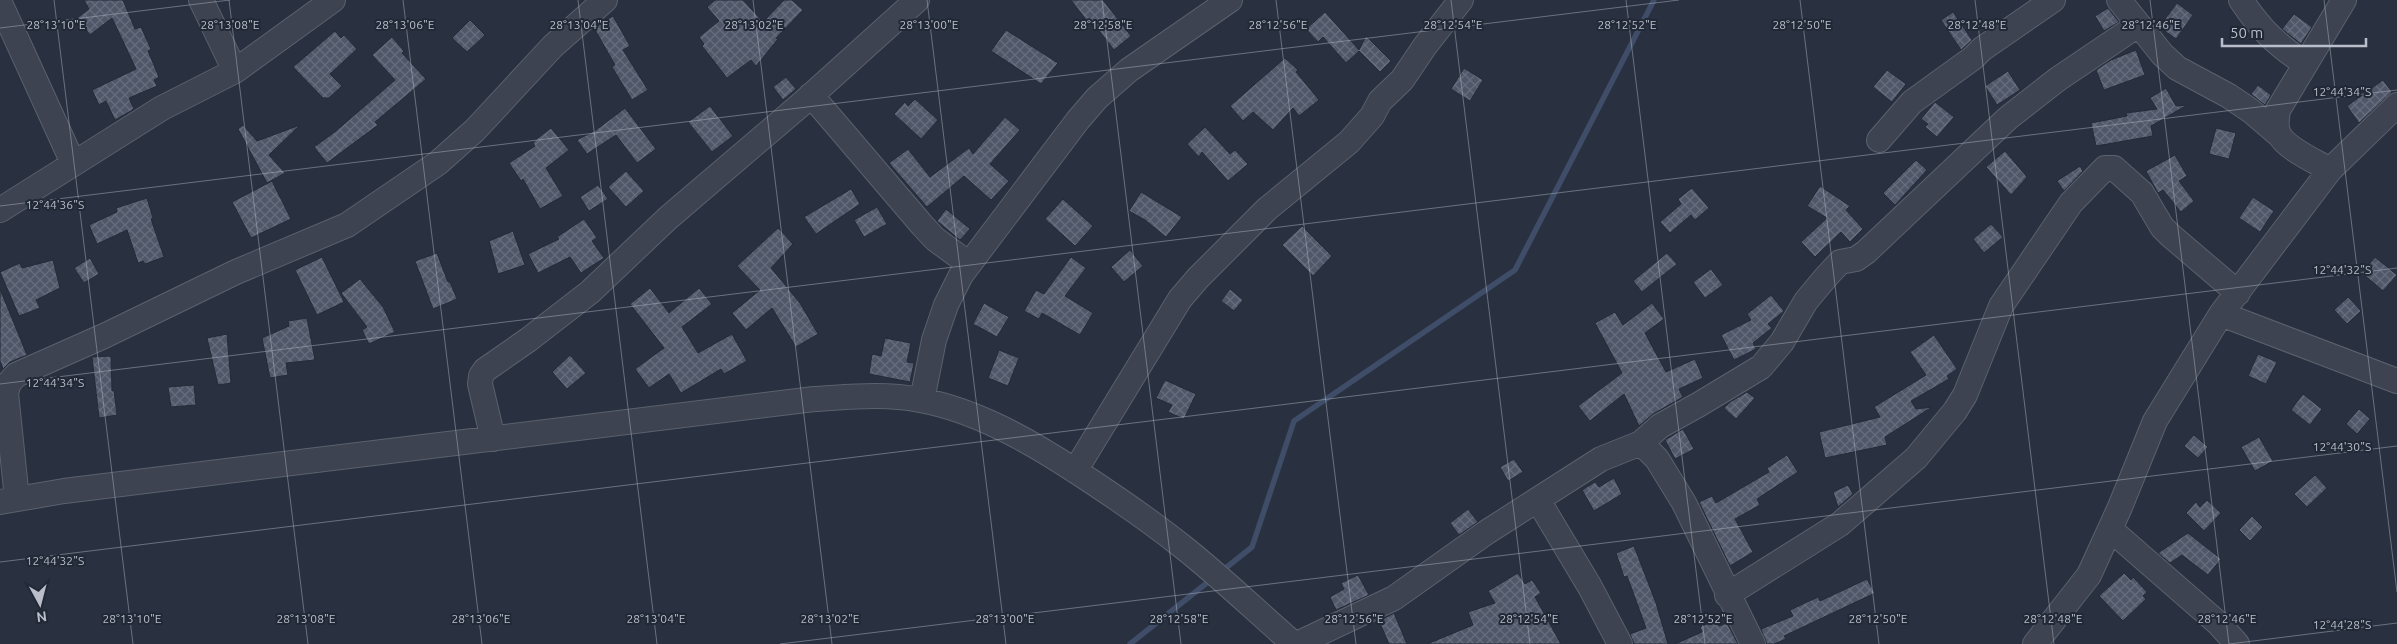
<svg xmlns="http://www.w3.org/2000/svg" width="2397" height="644" font-family="Ubuntu,sans-serif">
<style>
.lines{fill:none;stroke-linecap:round;stroke-linejoin:round}
.stream{stroke:#404d68;stroke-width:5.5}
.building{fill:url(#building-cross-hatch);stroke:#232a38}
.minor-casing{stroke:#5b616d;stroke-width:26}
.minor{stroke:#3d4350;stroke-width:24}
.ticks{fill:none;stroke:#babeca;stroke-width:1;stroke-opacity:0.45}
.ticks-label{font-size:12px;text-anchor:middle;fill:#babeca;stroke:#212836;stroke-width:4;stroke-linejoin:round;paint-order:stroke}
</style>
<defs>
<pattern id="building-cross-hatch" width="8" height="8" patternUnits="userSpaceOnUse" patternTransform="scale(1.25)"><rect width="8" height="8" fill="#4f5769"/><path d="M0 0l8 8M0 8l8-8" fill="none" stroke="#666d7d"/></pattern>
</defs>
<rect width="100%" height="100%" fill="#293140"/>
<g class="lines">
<!-- stream -->
<path class="stream" d="M1222 571 1252 547 1294 421 1515 270 1654 0
M1130 644 1213 578"/>
</g>
<!-- building -->
<path class="building" d="M84 0H123L135 29 141 27 151 49 148 51 159 77 154 80 157 86 129 98 134 109 115 120 106 101 99 105 92 90 136 69 112 18 90 35 77 18 89 9Z
M715 0H743L763 22 784 0H792L803 10 776 38 778 39 756 66 751 60 727 78 702 46 704 44 699 37 719 21 707 7Z
M1071 0H1103L1131 36 1114 50 1090 19 1087 21Z
M2177 3 2193 15 2176 39 2159 27Z
M2108 8 2119 22 2104 31 2095 16Z
M1325 12 1359 50 1366 36 1391 61 1380 72 1359 51 1346 63 1323 37 1318 42 1306 29Z
M1953 12 1972 40 1961 50 1941 20Z
M2294 14 2312 27 2301 44 2282 29Z
M613 16 630 46 623 50 648 90 632 100 612 67 615 65 594 28Z
M470 20 485 35 467 52 452 38Z
M1006 30 1058 63 1041 84 991 51Z
M335 31 341 38 344 35 357 49 330 74 342 86 329 98H323L293 67Z
M392 37 404 51 402 53 426 79 375 122 378 125 327 163 314 147 336 131 395 80 372 55Z
M2136 50 2145 75 2104 90 2096 70 2111 60Z
M1285 58 1298 70 1296 72 1319 100 1299 116 1293 108 1273 130 1253 112 1243 121 1230 106Z
M1464 68 1483 80 1470 101 1451 89Z
M1887 70 1906 84 1892 102 1873 87Z
M2008 71 2020 90 1997 105 1985 86Z
M786 77 796 89 783 100 773 87Z
M2383 80 2392 92 2359 123 2347 106Z
M2258 85 2271 95 2265 105 2251 94Z
M2166 88 2176 106 2187 105 2151 126 2153 136 2096 146 2091 123 2127 116 2126 113 2157 109 2150 98Z
M915 99 938 120 921 139 894 114 905 102 908 106Z
M1935 102 1954 117 1937 137 1925 127 1928 124 1921 119Z
M710 106 733 136 712 152 688 122Z
M625 108 656 149 637 163 616 135 587 154 577 140 596 130Z
M1005 117 1020 130 990 164 1009 181 991 200 964 176 927 207 889 163 908 149 930 177 969 148 973 154Z
M243 125 257 141 300 125 269 155 285 173 267 183 238 129Z
M1205 127 1230 154 1235 150 1248 164 1228 181 1202 152 1199 157 1187 144Z
M551 128 569 150 546 168 563 196 540 209 523 179 521 181 509 163 535 146 533 143 538 138Z
M2216 128 2236 133 2229 159 2209 154Z
M2005 151 2027 177 2011 195 1986 167Z
M2175 155 2187 176 2179 181 2194 201 2181 212 2163 190 2158 193 2146 171Z
M1916 160 1927 170 1895 205 1883 193Z
M2080 166 2083 171 2064 191 2057 181Z
M626 171 644 191 626 207 608 187Z
M272 181 291 219 251 238 232 202Z
M598 185 608 199 589 211 580 197Z
M1820 186 1850 206 1846 210 1863 229 1850 242 1841 232 1815 257 1801 242 1827 218 1807 206Z
M1692 188 1709 208 1695 220 1691 215 1670 233 1660 222 1681 204 1678 199Z
M851 189 860 204 816 234 804 217Z
M1141 192 1182 217 1166 237 1145 220 1129 211Z
M2253 197 2274 211 2260 232 2239 218Z
M147 198 153 218 151 219 164 257 145 264 143 261 138 263 127 230 97 244 89 225 117 212 116 208Z
M1063 199 1093 226 1075 246 1045 219Z
M877 207 887 224 864 237 854 220Z
M946 209 970 229 960 240 937 221Z
M584 219 597 238 592 241 604 258 581 273 570 257 538 273 528 254 559 239 557 237Z
M1991 224 2003 237 1984 253 1973 239Z
M1302 226 1332 256 1313 276 1282 245Z
M778 228 793 244 771 268 800 303 818 334 796 347 772 308 746 330 732 313 760 290 737 266Z
M513 231 525 265 498 274 489 241Z
M1130 250 1143 266 1124 282 1111 267Z
M437 253 448 282H450L457 299 433 309 415 261Z
M1667 253 1677 264 1642 292 1633 281Z
M322 257 344 302 317 315 295 270Z
M1071 257 1086 268 1065 296 1093 313 1080 335 1042 313 1039 319 1024 311 1036 290 1044 294Z
M2375 257 2397 275 2383 291 2362 273Z
M90 258 99 274 84 283 74 268Z
M53 260 60 288 36 300 40 308 19 316 0 272 20 263 22 268Z
M1711 269 1723 285 1705 298 1693 282Z
M360 279 383 307 395 332 369 344 362 330 367 327 341 293Z
M650 288 669 313 699 288 712 304 682 327 698 353 732 334 747 361 724 374 721 369 681 393 669 374 649 388 635 369 664 348 630 304Z
M0 289 27 355 10 362 3 369 0 361Z
M1230 289 1243 300 1234 311 1221 301Z
M1771 295 1784 311 1768 324 1772 328 1753 343 1756 349 1734 360 1721 335 1751 320 1747 314Z
M2348 297 2361 311 2347 324 2334 310Z
M984 303 1009 317 997 337 973 324Z
M1652 303 1664 319 1645 333 1666 372 1695 359 1703 378 1679 389 1683 397 1653 414 1639 426 1624 394 1590 421 1578 406 1622 373 1595 323 1615 312 1623 325Z
M307 318 315 360 286 363 288 375 270 378 262 338 289 326 288 321Z
M227 334 231 383 218 385 207 338Z
M1934 335 1957 369 1947 376 1949 379 1911 401 1916 409 1932 407 1885 437 1887 445 1825 458 1819 432 1880 417 1874 407 1926 375 1910 352Z
M885 338 911 343 907 362 914 363 910 382 869 374 872 354 881 356Z
M999 350 1019 358 1008 386 988 378Z
M2258 354 2277 362 2266 384 2248 376Z
M570 355 586 373 567 389 552 372Z
M111 356 112 391 114 390 117 415 99 418 92 357Z
M1165 380 1196 394 1184 419 1168 412 1172 405 1156 398Z
M194 385 196 405 171 407 168 387Z
M1747 392 1755 398 1736 419 1724 408 1730 402Z
M2303 394 2322 409 2310 425 2291 410Z
M2359 409 2370 419 2357 434 2346 424Z
M1683 429 1694 449 1675 459 1665 440Z
M2194 435 2208 447 2198 458 2184 446Z
M2259 437 2273 461 2255 471 2241 447Z
M1787 455 1798 472 1757 499 1760 505 1735 519 1753 552 1730 566 1699 502 1712 496 1716 503 1769 472 1767 468Z
M1514 459 1523 472 1508 481 1500 467Z
M2315 475 2327 488 2307 507 2294 494Z
M1614 478 1622 494 1594 511 1582 490 1595 482 1599 487Z
M1848 485 1853 494 1838 507 1833 492Z
M2207 500 2221 513 2204 531 2186 513 2196 502 2200 507Z
M1468 509 1478 522 1459 535 1450 523Z
M2252 516 2263 527 2250 541 2239 530Z
M2188 533 2221 559 2208 575 2182 555 2170 563 2158 553Z
M1634 546 1656 603 1668 644H1634L1630 634 1646 628 1627 576 1624 577 1616 553Z
M1518 573 1525 584 1532 580 1541 593 1535 597 1561 644H1427L1473 625 1468 612 1495 603 1488 591Z
M2124 573 2131 580 2133 577 2147 592 2143 596 2146 599 2123 621 2099 596Z
M1358 575 1369 595 1336 610 1330 597 1344 589 1341 583Z
M1867 579 1875 593 1784 636 1786 639 1774 644H1767L1761 629 1793 616 1790 610 1818 597 1820 601Z
M1394 613 1407 644H1389L1379 621Z
M1716 620 1719 626 1727 623 1738 644H1675L1702 632 1700 627Z"/>
<g class="lines">
<!-- minor casing -->
<g class="minor-casing">
<path id="minor" d="M201 0 235 71
M2119 0 2162 54 2177 68 2229 96 2251 111 2279 135
M2241 0C2261 30 2275 43 2305 64
M0 3 73 163
M811 95 922 225 935 239 969 264
M1879 140 1912 102 1973 58 1982 49 2053 0
M2330 170C2317 162 2285 148 2279 134 2275 127 2277 118 2278 110L2344 0
M0 210 162 108 235 71 333 0
M2221 314 2397 381
M922 400 934 340 946 305 961 275 1078 120 1097 98 1129 70 1230 0
M493 439 480 384 481 376 485 370 528 340 590 292 668 218 805 101 917 0
M1641 443 1657 459 1684 503 1753 644
M1075 471 1180 299 1198 278 1267 209 1349 142 1372 116 1380 101 1402 80 1425 46 1461 0
M17 499 6 393 9 383 16 375 104 336 236 272 347 225 438 163 475 130 553 46 605 0
M1538 500 1590 587 1620 644
M0 502 64 491 814 399C850 397 884 393 920 400 975 410 1028 440 1074 470 1111 494 1148 519 1183 547 1221 577 1257 612 1294 644
M2110 529 2219 624 2237 644
M1727 595 1840 524 1916 458 1955 411 1965 395 2001 306 2071 203 2105 168H2114L2142 193 2162 227 2170 235 2238 293
M1297 644 1394 598 1487 532 1601 459 1641 443 1660 426 1698 405 1761 367 1782 342 1806 301 1826 277 1840 262 1856 259 1866 252 2008 118 2058 79 2138 25
M2035 644 2089 575 2120 507 2155 421 2221 314 2330 170 2397 105"/>
</g>
<!-- minor -->
<use href="#minor" class="minor"/>
</g>
<!-- ticks -->
<path class="ticks" d="M54 0 133 644M229 0 308 644M403 0 482 644M578 0 657 644M753 0 832 644M927 0 1006 644M1102 0 1181 644M1276 0 1356 644M1451 0 1530 644M1626 0 1705 644M1800 0 1879 644M1975 0 2054 644M2150 0 2229 644M2324 0 2397 592M0 28 230 0M0 206 1679 0M0 384 2397 90M0 562 2397 268M780 644 2397 446M2229 644 2397 623"/>
<g class="ticks-label">
<text x="56" y="29">28°13'10"E</text>
<text x="230" y="29">28°13'08"E</text>
<text x="405" y="29">28°13'06"E</text>
<text x="579" y="29">28°13'04"E</text>
<text x="754" y="29">28°13'02"E</text>
<text x="929" y="29">28°13'00"E</text>
<text x="1103" y="29">28°12'58"E</text>
<text x="1278" y="29">28°12'56"E</text>
<text x="1453" y="29">28°12'54"E</text>
<text x="1627" y="29">28°12'52"E</text>
<text x="1802" y="29">28°12'50"E</text>
<text x="1977" y="29">28°12'48"E</text>
<text x="2151" y="29">28°12'46"E</text>
<text x="2342" y="96">12°44'34"S</text>
<text x="55" y="209">12°44'36"S</text>
<text x="2342" y="274">12°44'32"S</text>
<text x="55" y="387">12°44'34"S</text>
<text x="2342" y="451">12°44'30"S</text>
<text x="55" y="565">12°44'32"S</text>
<text x="132" y="623">28°13'10"E</text>
<text x="306" y="623">28°13'08"E</text>
<text x="481" y="623">28°13'06"E</text>
<text x="656" y="623">28°13'04"E</text>
<text x="830" y="623">28°13'02"E</text>
<text x="1005" y="623">28°13'00"E</text>
<text x="1179" y="623">28°12'58"E</text>
<text x="1354" y="623">28°12'56"E</text>
<text x="1529" y="623">28°12'54"E</text>
<text x="1703" y="623">28°12'52"E</text>
<text x="1878" y="623">28°12'50"E</text>
<text x="2053" y="623">28°12'48"E</text>
<text x="2227" y="623">28°12'46"E</text>
<text x="2342" y="629">12°44'28"S</text>
</g>
<!-- north arrow -->
<g transform="translate(40 604) rotate(173)" stroke="#212836" stroke-width="4" paint-order="stroke">
<path d="M0-4L9 19L0 12L-9 19Z" fill="#babeca"/>
<text y="-8" font-size="14" font-weight="bold" text-anchor="middle" fill="#babeca">N</text>
</g>
<!-- scale -->
<path d="M2222 38v8h144v-8" fill="none" stroke="#babeca" stroke-width="2.5"/>
<text x="2230" y="38" font-size="15" fill="#babeca" stroke="#212836" stroke-width="4" paint-order="stroke">50 m</text>
</svg>
